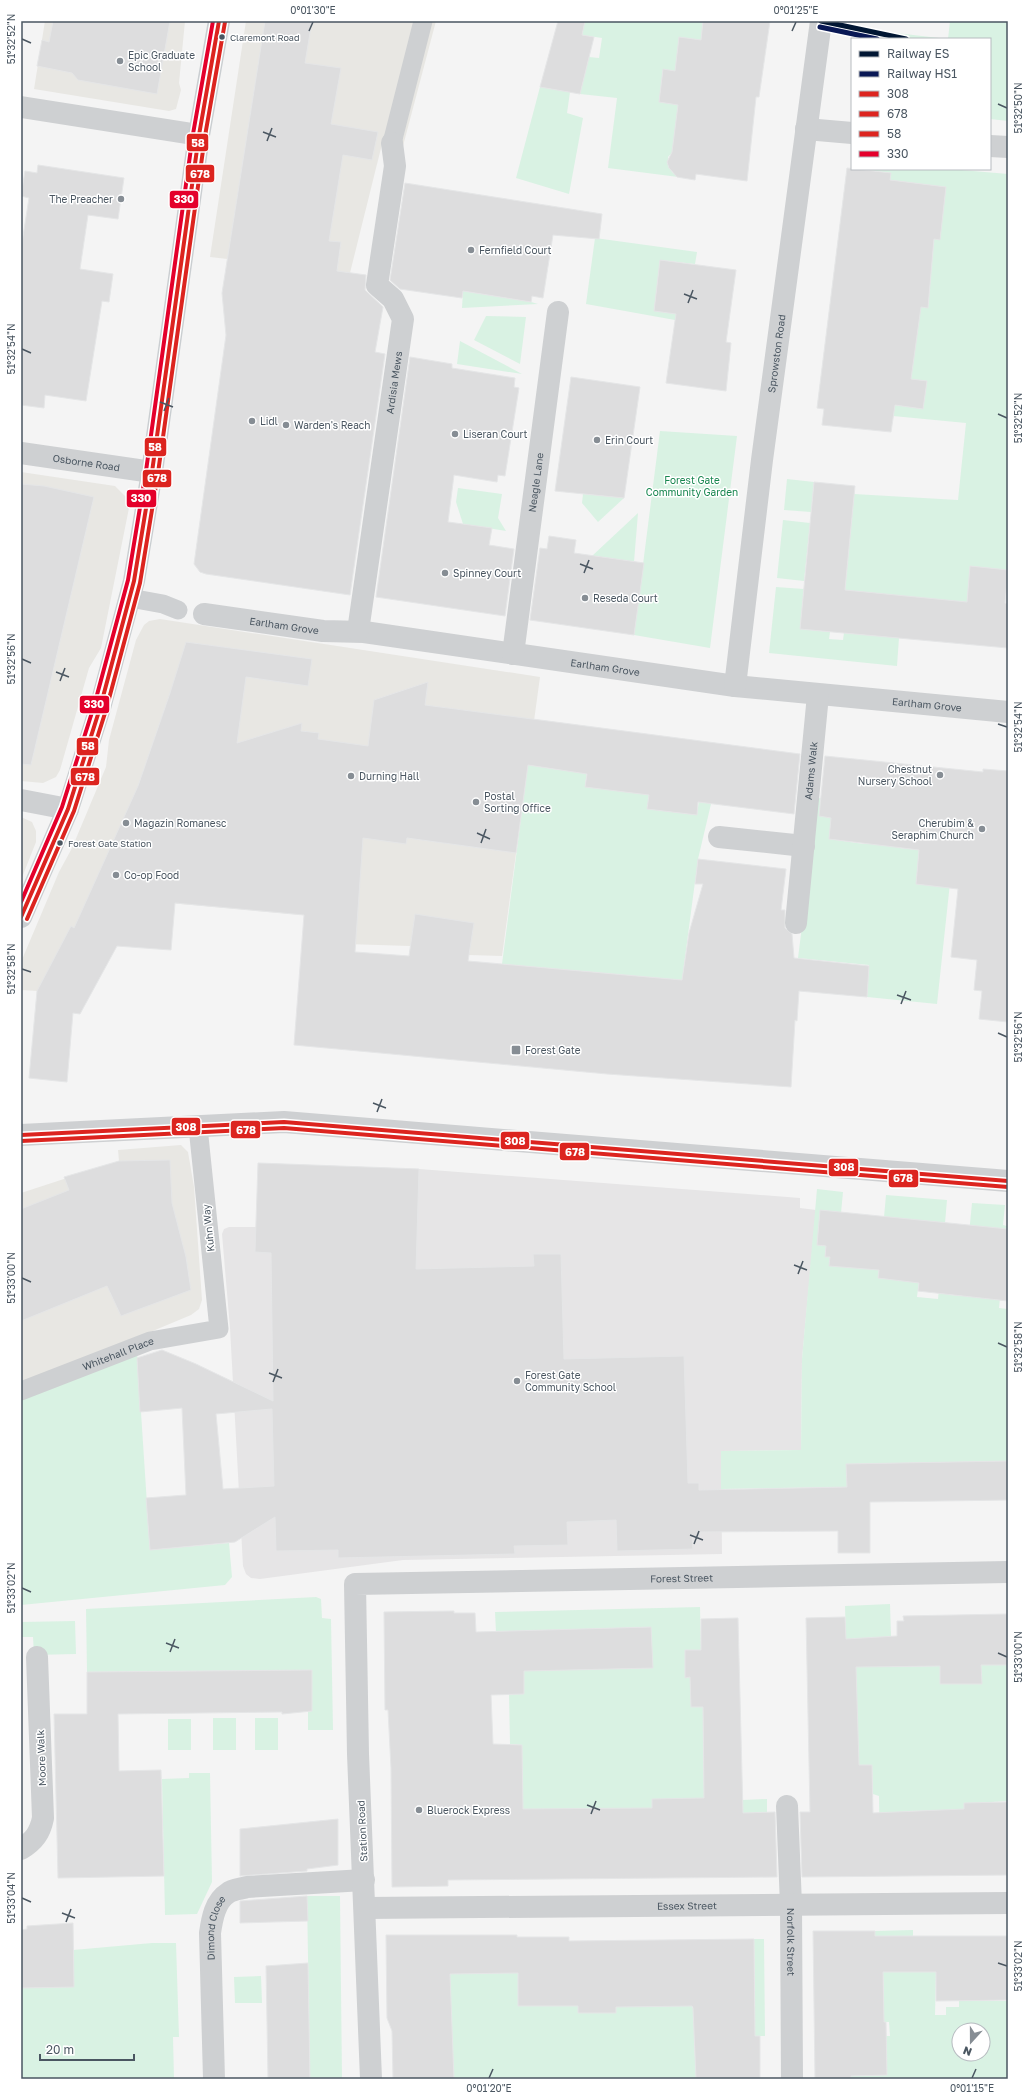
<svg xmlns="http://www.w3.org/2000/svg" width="1029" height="2100" font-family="'Golos Text',sans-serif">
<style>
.commercial{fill:#e8e7e3}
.education{fill:#e6e5e6}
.green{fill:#d9f2e3;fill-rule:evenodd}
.building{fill:#ddddde;stroke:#e5e6e7;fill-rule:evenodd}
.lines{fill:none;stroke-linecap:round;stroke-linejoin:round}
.service{stroke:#ced0d2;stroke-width:19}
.minor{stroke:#ced0d2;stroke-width:22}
.tertiary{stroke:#ced0d2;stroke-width:22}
.primary{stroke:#caced1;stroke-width:22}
.bus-1-casing{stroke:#fff;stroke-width:7}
.bus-2-casing{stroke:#fff;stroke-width:7}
.bus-3-casing{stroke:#fff;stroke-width:7}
.bus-4-casing{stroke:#fff;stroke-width:7}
.bus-1{stroke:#dc241f;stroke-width:4}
.bus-2{stroke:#dc241f;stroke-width:4}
.bus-3{stroke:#dc241f;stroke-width:4}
.bus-4{stroke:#e4002b;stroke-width:4}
.rail-1-casing{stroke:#fff;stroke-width:8}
.rail-2-casing{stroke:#fff;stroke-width:8}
.rail-1{stroke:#011633;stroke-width:5}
.rail-2{stroke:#091855;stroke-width:5}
.ticks{fill:none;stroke:#4a5661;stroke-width:1.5}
.bus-dot{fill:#4a5661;stroke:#fff;stroke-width:1.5}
.poi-dot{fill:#868d94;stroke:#fff;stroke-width:1.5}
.labels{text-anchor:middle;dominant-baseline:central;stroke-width:3;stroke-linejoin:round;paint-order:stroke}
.bus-label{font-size:9px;fill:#4a5661;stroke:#fff;text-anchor:start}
.poi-label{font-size:10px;fill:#4a5661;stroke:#fff;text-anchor:start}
.street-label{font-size:10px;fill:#4a5661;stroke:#fff}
.park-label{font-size:10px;fill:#17864f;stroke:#fff}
.line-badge{stroke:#fff;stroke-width:1.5}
.badge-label{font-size:11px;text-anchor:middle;font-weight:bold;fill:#fff}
.neatline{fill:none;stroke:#4a5661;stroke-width:1.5}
.ticks-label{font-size:10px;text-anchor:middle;fill:#4a5661}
</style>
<rect width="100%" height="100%" fill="#f4f4f4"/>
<!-- commercial -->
<path class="commercial" d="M45 21H185L179 83 181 90 176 109 169 111 34 89Z
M246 21H436L403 146 383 140 350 273 210 257Z
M21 472 115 486 126 497 129 508 101 648 89 668 60 770 56 777 43 783 21 781Z
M160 619 540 677 502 956 469 955 410 946 314 943 313 916 103 897 38 991 21 990V962L59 872 72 848 106 767 109 740 136 640 144 625 149 621Z
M21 817 32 822 36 831V842L21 880Z
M181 1145 188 1152 194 1187 202 1300 199 1309 191 1315 21 1386V1193L119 1161 118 1150Z"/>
<!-- education -->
<path class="education" d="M258 1163 419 1169 800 1198V1208L816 1210 802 1359 801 1450 721 1451 722 1554 403 1560 260 1579 251 1578 246 1574 243 1566 230 1328 222 1234 224 1229 229 1227H257Z"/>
<!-- green -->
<path class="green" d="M585 21H703L701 40 679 37 676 65 759 75H707L663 70 659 102 712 109 668 157 669 168 673 173 686 178 608 168 617 98 580 94 589 57 599 58 602 38 582 35Z
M950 21H1008V121L990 119V39H893L891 37 870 34V30L948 39Z
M540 87 570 92 567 113 583 118 569 194 516 178Z
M860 169H950L1008 174V570L970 566 967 603 845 590 854 494 958 500 966 423 893 416 872 402 923 409 927 381 876 375 832 298 928 307 934 239H940L946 187 890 180 891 173Z
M595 238 697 252 695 264 660 260 654 310 719 319 718 326 675 320 586 304Z
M463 291 531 302 538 304 462 308Z
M486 316 526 317 520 364 474 340Z
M460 341 522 374 457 364Z
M660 431 737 436 710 648 634 635Z
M787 479 814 482 811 512 784 510Z
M458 488 502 494 498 518 506 531 463 524 456 502Z
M583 494 624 498 598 522 582 503Z
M638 513 634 562 592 556Z
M783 520 810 523 804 581 777 578Z
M776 587 804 589 800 629 830 632 829 639 843 640 844 633 899 638 897 666 769 653Z
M528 765 559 770H587L585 786 651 777 648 809 697 815 699 800 713 785 711 804 698 859 682 980 502 964Z
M962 771 937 1004 867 997 869 965 798 958 818 798 833 800 829 839 864 844 904 806 900 848 919 850 916 884 946 887Z
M817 1189 843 1192 841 1213 820 1211 817 1245 826 1246 825 1256 879 1269 878 1278 886 1279 884 1217 886 1195 947 1200 945 1223 922 1256 917 1297 938 1299 942 1259 950 1295 963 1296 972 1203 1005 1205 1003 1225 1007 1226 999 1308 1008 1309V1461L847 1464V1487L721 1489V1451L801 1450 802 1359Z
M137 1351 150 1550 229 1543 232 1577 225 1585 21 1605V1396Z
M316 1597 321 1599 322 1618 331 1619 333 1730H308V1712L312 1711 311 1670 87 1672 86 1609Z
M890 1604 892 1667 940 1666V1684H981V1665H1008V1801L992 1802 993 1835 964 1803V1810L908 1811 907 1829 880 1875 879 1796 873 1794 872 1765H849L845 1606Z
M700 1607 701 1650H685V1677H690L691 1707H703L704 1796 742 1800 767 1799V1813L652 1819 534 1842 499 1767H522V1745L510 1744 509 1694H524V1671L652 1668 651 1627 496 1632 495 1612Z
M75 1621 76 1654 34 1655 33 1637H21V1622Z
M213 1718H236V1750H213Z
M255 1718H278V1750H255Z
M168 1719H191V1750H168Z
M189 1773H210L212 1882 197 1914 165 1915 162 1779 189 1778Z
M307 1896H340L342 2079H310Z
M913 1930V1972H936L935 2015H946V2007H959V2001H1008V2079H851V2076L886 2075 887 2058 878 2036H890L889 2022H852L884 1993 883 1972 875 1941V1931ZM959 2030H983V2054H959Z
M754 1939H764L765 2036H723V2042H694L695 2058 724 2057 696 2079H453L447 1986 455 1947 518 1973V2006L578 2003 579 2013H616V1975L691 1974 692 2008 755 2007Z
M152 1943H176L179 2037H173L174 2079H21V1988L73 1987V1950Z
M261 1976 262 2003H235L234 1977Z"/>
<!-- building -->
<path class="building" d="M53 21H170L157 94 78 80 72 73 37 66 42 40 49 42Z
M265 21H312L305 63 341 68 331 124 378 132 372 160 343 155 329 241 341 242 337 271 366 275 365 290 383 307 375 352 385 354 350 595 206 574 200 572 194 564 226 335 222 293Z
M558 21H585L582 35 594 37 580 94 540 87Z
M703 21H770L759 97H756L747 181 696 174 695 180 677 177 669 168 667 162 672 152 678 105 659 102 663 69 675 71 679 37 701 40Z
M38 165 124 178 118 219 88 215 80 269 113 274 109 302 102 301 86 401 45 395 44 408 21 405V249L29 198 21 196 25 171 37 173Z
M847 168 891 173 890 180 946 187 940 240 934 239 928 308 921 307 911 379 927 381 923 409 895 405 891 432 822 425 824 409 817 408Z
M405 183 602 214 599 239 553 235 543 298 532 296 531 302 463 291 462 298 400 289 390 280Z
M660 260 736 270 726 342 731 343 726 391 666 383 676 314 654 311Z
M410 357 452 364V368L515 378 514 387 519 388 505 476 498 475 497 482 454 475 448 522 492 528 489 545 514 549 505 616 376 597Z
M571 377 640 387 624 498 555 491Z
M814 482 855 486 845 590 967 602 970 566 1008 570 1005 603 1008 604V648L800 629Z
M21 484 44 486 94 497 31 765 21 764Z
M549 536 576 540 574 553 644 563 634 635 530 620 540 548 547 549Z
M186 642 312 659 308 686 246 677 237 743 302 723 301 731 319 733 318 739 368 746 374 700 428 682 425 705 800 754 794 814 698 802 697 815 647 809 649 795 585 787 587 774 528 765 516 853 407 838 406 844 363 838 355 952 409 956 415 914 474 923 468 961 682 980 689 933 703 884H695L698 859 786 869 781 910H785V928L792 934 794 958 869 966 867 997 799 991 797 1021 795 1020 791 1087 607 1074 294 1045 304 915 175 903 171 950 117 946 80 1014 73 1013 67 1082 29 1078 37 991 71 926 74 928 138 786 170 693Z
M825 756 983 772V769L1008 771V1022L979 1019 982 991 974 990 977 960 951 957 958 889 916 884 919 850 829 839 831 818 819 816Z
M170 1160 172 1203 186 1257 191 1290 121 1316 107 1286 21 1321V1209L69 1190 64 1177 119 1161Z
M258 1163 419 1169 416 1269 534 1266 533 1254H561L564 1359 684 1356 688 1483H699V1490L847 1487 846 1464 1008 1461V1500L870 1502V1553H838V1531L700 1532V1537H692L693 1549 617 1551 616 1520 567 1522 568 1545 514 1546 515 1554 338 1558V1550L276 1551 275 1517 235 1542 150 1550 146 1498 186 1495 182 1408 140 1412 137 1358 162 1350 196 1364 273 1401 271 1253 255 1252ZM272 1409 274 1486 223 1489 216 1414Z
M820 1210 1008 1229V1301L918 1291 919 1283 878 1278 879 1270 829 1266 830 1257H825L826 1246 817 1245Z
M454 1611V1613H475L476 1632 651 1627 653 1668 524 1671V1694L491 1695 493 1744 522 1745 523 1809 652 1808V1799L704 1798 703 1707H691L690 1677 685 1678V1650H701V1619L738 1618 743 1813 775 1812 777 1877 448 1880V1886L392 1887 391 1768 388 1710H385L384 1612Z
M1008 1614V1665H981L982 1684H940V1666L856 1667 859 1765H872L873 1813 964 1809V1803L1008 1802V1875L802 1877 800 1812H810L806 1618 845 1617 846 1639 897 1636V1621H904L903 1616Z
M312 1670V1711L282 1714V1712L118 1714 119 1771 161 1770 164 1876 58 1878 54 1714H87V1672Z
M338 1819V1865L307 1869V1871L240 1876V1829Z
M307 1896 308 1921 240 1923V1901Z
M73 1923 74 1987 21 1988V1930L27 1929V1926Z
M813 1931H875V1936H1008V2000L936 2001V1972H883L884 2022H886L887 2075 851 2076V2079H815Z
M386 1935H517V1937H569V1941L754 1939 755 2036H760V2079H696L693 2008 692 2006 616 2007V2013H578V2006H518V1973L450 1974 454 2079H393L392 2031 387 2018Z
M308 1963 310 2079H268L266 1966Z"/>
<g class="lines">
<!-- service -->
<g class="service">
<path d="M392 143 423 21"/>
<path d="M130 598 163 604 178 610"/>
<path id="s1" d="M21 1391 150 1341 219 1329 198 1127"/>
</g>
<!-- minor -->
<g class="minor">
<path d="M21 107 199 135"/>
<path d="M806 129 852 133"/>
<path d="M990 146 1008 147"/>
<path id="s2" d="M21 453 152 472"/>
<path id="s3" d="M204 614 323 631 364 632 735 686 1008 712"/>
<path id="s4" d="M358 631 403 319 393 299 377 285 395 166 392 143"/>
<path id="s5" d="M513 654 558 312"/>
<path id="s6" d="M735 686 762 460 821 21"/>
<path d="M21 800 68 809"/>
<path d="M719 837 804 846"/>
<path id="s7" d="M796 923 818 695"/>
<path id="s8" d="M787 1806 791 1905 792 2079"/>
<path d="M21 1849C34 1841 40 1833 43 1818L37 1657"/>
<path id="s9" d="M365 1908 1008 1903"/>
<path id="s10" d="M214 2079 210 1933C212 1919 215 1901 228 1893 233 1889 241 1889 247 1887L364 1880"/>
<path id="s11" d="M371 2079 358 1754 355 1584 1008 1572"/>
</g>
<!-- tertiary -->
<path class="tertiary" d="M21 1135 284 1122 1008 1181"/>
<!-- primary -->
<path class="primary" d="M21 917 68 809 100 708 134 581 152 472 199 135 219 21"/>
<!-- bus-1 casing -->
<g class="bus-1-casing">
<path id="bus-1" d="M21 1135 284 1122 1008 1181"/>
</g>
<!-- bus-2 casing -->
<g class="bus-2-casing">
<path id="bus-2" d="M27 919 74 811 106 710 140 583 158 473 205 136 225 22
M21 1141 284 1128 1008 1187"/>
</g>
<!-- bus-3 casing -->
<g class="bus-3-casing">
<path id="bus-3" d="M21 917 68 809 100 708 134 581 152 472 199 135 219 21"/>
</g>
<!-- bus-4 casing -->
<g class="bus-4-casing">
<path id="bus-4" d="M21 902 62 807 94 706 128 580 146 471 193 134 213 21"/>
</g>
<!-- bus-1 -->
<use href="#bus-1" class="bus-1"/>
<!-- bus-2 -->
<use href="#bus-2" class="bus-2"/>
<!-- bus-3 -->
<use href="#bus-3" class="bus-3"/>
<!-- bus-4 -->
<use href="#bus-4" class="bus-4"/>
<!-- rail-1 casing -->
<g class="rail-1-casing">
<path id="rail-1" d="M821 21 906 39"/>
</g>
<!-- rail-2 casing -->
<g class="rail-2-casing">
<path id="rail-2" d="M820 27 877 39"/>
</g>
<!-- rail-1 -->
<use href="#rail-1" class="rail-1"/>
<!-- rail-2 -->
<use href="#rail-2" class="rail-2"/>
</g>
<!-- ticks -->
<path class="ticks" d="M309 31 313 22M792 31 796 22M22 39 31 43M998 104 1007 108M263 132 276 137M267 141 272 128M684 294 697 299M688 303 693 290M22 349 31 353M160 402 173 407M164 411 169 398M998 414 1007 418M580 564 593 569M584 573 589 560M22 659 31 663M56 672 69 677M60 681 65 668M998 724 1007 727M477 833 490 839M481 843 486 829M22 969 31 972M897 995 911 1000M901 1004 906 991M998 1033 1007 1037M373 1103 386 1108M377 1112 382 1099M794 1265 807 1270M798 1274 803 1261M22 1278 31 1282M998 1343 1007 1347M269 1373 282 1378M273 1382 278 1369M690 1535 703 1540M694 1544 699 1531M22 1588 31 1592M166 1643 179 1648M170 1652 175 1639M998 1653 1007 1657M587 1805 600 1810M591 1814 596 1801M22 1898 31 1902M62 1913 75 1918M66 1922 71 1909M998 1963 1007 1966M489 2078 493 2069M972 2078 976 2069"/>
<!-- markers -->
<g class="bus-dot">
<circle cx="222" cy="37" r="3.5"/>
<circle cx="60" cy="843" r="3.5"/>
</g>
<g class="poi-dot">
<circle cx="120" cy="61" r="4"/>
<circle cx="121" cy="199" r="4"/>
<circle cx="471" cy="250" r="4"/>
<circle cx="252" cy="421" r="4"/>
<circle cx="286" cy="425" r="4"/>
<circle cx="455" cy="434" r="4"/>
<circle cx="597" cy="440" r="4"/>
<circle cx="445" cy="573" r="4"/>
<circle cx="585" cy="598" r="4"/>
<circle cx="940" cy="775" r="4"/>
<circle cx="351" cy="776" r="4"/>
<circle cx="476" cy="802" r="4"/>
<circle cx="126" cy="823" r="4"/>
<circle cx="982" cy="829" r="4"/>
<circle cx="116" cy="875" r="4"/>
<rect x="511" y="1045" width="10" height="10" rx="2"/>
<circle cx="517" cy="1381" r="4"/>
<circle cx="419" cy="1810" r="4"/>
</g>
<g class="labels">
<!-- bus labels -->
<g class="bus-label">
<text x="230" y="37">Claremont Road</text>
<text x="68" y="843">Forest Gate Station</text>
</g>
<!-- poi labels -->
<g class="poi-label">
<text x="128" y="55">Epic Graduate<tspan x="128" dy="12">School</tspan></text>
<text x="113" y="199" text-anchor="end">The Preacher</text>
<text x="479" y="250">Fernfield Court</text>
<text x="260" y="421">Lidl</text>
<text x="294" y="425">Warden's Reach</text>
<text x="463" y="434">Liseran Court</text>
<text x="605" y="440">Erin Court</text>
<text x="453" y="573">Spinney Court</text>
<text x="593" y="598">Reseda Court</text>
<text x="932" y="769" text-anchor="end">Chestnut<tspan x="932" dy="12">Nursery School</tspan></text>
<text x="359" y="776">Durning Hall</text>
<text x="484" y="796">Postal<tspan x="484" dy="12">Sorting Office</tspan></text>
<text x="134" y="823">Magazin Romanesc</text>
<text x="974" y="823" text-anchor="end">Cherubim &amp;<tspan x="974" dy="12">Seraphim Church</tspan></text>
<text x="124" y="875">Co-op Food</text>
<text x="525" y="1050">Forest Gate</text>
<text x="525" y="1375">Forest Gate<tspan x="525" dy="12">Community School</tspan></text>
<text x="427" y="1810">Bluerock Express</text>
</g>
<!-- street labels -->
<g class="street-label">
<text stroke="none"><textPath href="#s6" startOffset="335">Sprowston Road</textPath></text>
<text stroke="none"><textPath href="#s4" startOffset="251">Ardisia Mews</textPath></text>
<text stroke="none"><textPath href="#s2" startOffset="66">Osborne Road</textPath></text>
<text stroke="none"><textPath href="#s5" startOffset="173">Neagle Lane</textPath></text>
<text stroke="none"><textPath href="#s3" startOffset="81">Earlham Grove</textPath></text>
<text stroke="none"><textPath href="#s3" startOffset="405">Earlham Grove</textPath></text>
<text stroke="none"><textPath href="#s3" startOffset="729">Earlham Grove</textPath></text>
<text stroke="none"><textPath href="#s7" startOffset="153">Adams Walk</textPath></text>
<text transform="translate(208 1228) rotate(-96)">Kuhn Way</text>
<text stroke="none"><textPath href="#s1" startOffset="104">Whitehall Place</textPath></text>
<text stroke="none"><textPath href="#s11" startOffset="822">Forest Street</textPath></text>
<text transform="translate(41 1758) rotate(-92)">Moore Walk</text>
<text transform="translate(362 1831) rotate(-93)">Station Road</text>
<text stroke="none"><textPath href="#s9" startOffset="322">Essex Street</textPath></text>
<text stroke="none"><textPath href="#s10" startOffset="152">Dimond Close</textPath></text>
<text stroke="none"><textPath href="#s8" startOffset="136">Norfolk Street</textPath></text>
</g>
<!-- park labels -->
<g class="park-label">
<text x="692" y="480">Forest Gate<tspan x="692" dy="12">Community Garden</tspan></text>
</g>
</g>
<g class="line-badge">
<rect x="186" y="133" width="23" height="19" rx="4" fill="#dc241f"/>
<rect x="185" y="164" width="30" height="19" rx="4" fill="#dc241f"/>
<rect x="169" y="190" width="30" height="19" rx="4" fill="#e4002b"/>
<rect x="144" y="437" width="23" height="20" rx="4" fill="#dc241f"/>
<rect x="142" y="469" width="30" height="19" rx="4" fill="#dc241f"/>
<rect x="126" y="489" width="31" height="19" rx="4" fill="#e4002b"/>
<rect x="79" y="695" width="31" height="19" rx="4" fill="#e4002b"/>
<rect x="76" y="737" width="23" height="19" rx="4" fill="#dc241f"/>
<rect x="70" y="767" width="30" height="19" rx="4" fill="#dc241f"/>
<rect x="171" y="1117" width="30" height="19" rx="4" fill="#dc241f"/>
<rect x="230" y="1120" width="31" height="19" rx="4" fill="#dc241f"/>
<rect x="500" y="1131" width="30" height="19" rx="4" fill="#dc241f"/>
<rect x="559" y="1142" width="31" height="19" rx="4" fill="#dc241f"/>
<rect x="828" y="1158" width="31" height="19" rx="4" fill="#dc241f"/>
<rect x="888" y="1169" width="31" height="19" rx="4" fill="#dc241f"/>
</g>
<g class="badge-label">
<text x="198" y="147">58</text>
<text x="200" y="178">678</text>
<text x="184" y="203">330</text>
<text x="155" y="451">58</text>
<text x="157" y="482">678</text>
<text x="141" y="502">330</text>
<text x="94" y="708">330</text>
<text x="88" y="750">58</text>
<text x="85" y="781">678</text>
<text x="186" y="1131">308</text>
<text x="246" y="1134">678</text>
<text x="515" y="1145">308</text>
<text x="575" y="1156">678</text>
<text x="844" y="1171">308</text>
<text x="903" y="1182">678</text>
</g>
<!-- border -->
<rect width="1029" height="2100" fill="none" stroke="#ffffff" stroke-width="44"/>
<!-- legend -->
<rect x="851" y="38" width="140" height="132" fill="#ffffff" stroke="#b7bbc0"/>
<rect x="859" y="51" width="20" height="6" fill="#011633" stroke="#b7bbc0"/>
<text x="887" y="58" font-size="12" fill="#4a5661">Railway ES</text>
<rect x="859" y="71" width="20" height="6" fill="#091855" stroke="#b7bbc0"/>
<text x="887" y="78" font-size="12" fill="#4a5661">Railway HS1</text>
<rect x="859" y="91" width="20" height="6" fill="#dc241f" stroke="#b7bbc0"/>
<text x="887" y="98" font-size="12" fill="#4a5661">308</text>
<rect x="859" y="111" width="20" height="6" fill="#dc241f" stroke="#b7bbc0"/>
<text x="887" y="118" font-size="12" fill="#4a5661">678</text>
<rect x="859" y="131" width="20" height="6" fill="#dc241f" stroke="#b7bbc0"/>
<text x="887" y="138" font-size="12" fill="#4a5661">58</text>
<rect x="859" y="151" width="20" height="6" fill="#e4002b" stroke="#b7bbc0"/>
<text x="887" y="158" font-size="12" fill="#4a5661">330</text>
<!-- north arrow -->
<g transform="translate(971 2042) rotate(201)"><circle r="19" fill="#ffffff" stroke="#b7bbc0"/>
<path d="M0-3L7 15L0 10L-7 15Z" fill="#868d94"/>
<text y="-6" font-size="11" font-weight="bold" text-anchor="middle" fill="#4a5661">N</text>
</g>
<!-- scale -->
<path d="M40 2054v6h94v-6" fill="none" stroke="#4a5661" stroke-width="2"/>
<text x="46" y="2054" font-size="12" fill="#4a5661" stroke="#ffffff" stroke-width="3" paint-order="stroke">20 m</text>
<rect x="22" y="22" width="985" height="2056" class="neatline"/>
<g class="ticks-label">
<text x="313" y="14">0°01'30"E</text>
<text x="796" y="14">0°01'25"E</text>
<text transform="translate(11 39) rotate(-90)" y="4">51°32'52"N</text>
<text transform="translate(1018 108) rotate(-90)" y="4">51°32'50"N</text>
<text transform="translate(11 349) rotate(-90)" y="4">51°32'54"N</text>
<text transform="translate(1018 418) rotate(-90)" y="4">51°32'52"N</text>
<text transform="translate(11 659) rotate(-90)" y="4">51°32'56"N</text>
<text transform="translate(1018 727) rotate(-90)" y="4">51°32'54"N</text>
<text transform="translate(11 969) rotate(-90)" y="4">51°32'58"N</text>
<text transform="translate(1018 1037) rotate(-90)" y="4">51°32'56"N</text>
<text transform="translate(11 1278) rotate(-90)" y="4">51°33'00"N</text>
<text transform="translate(1018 1347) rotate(-90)" y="4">51°32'58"N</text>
<text transform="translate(11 1588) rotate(-90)" y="4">51°33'02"N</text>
<text transform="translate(1018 1657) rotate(-90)" y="4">51°33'00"N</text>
<text transform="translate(11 1898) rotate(-90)" y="4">51°33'04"N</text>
<text transform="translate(1018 1966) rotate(-90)" y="4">51°33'02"N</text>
<text x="489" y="2092">0°01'20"E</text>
<text x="972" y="2092">0°01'15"E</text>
</g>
</svg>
